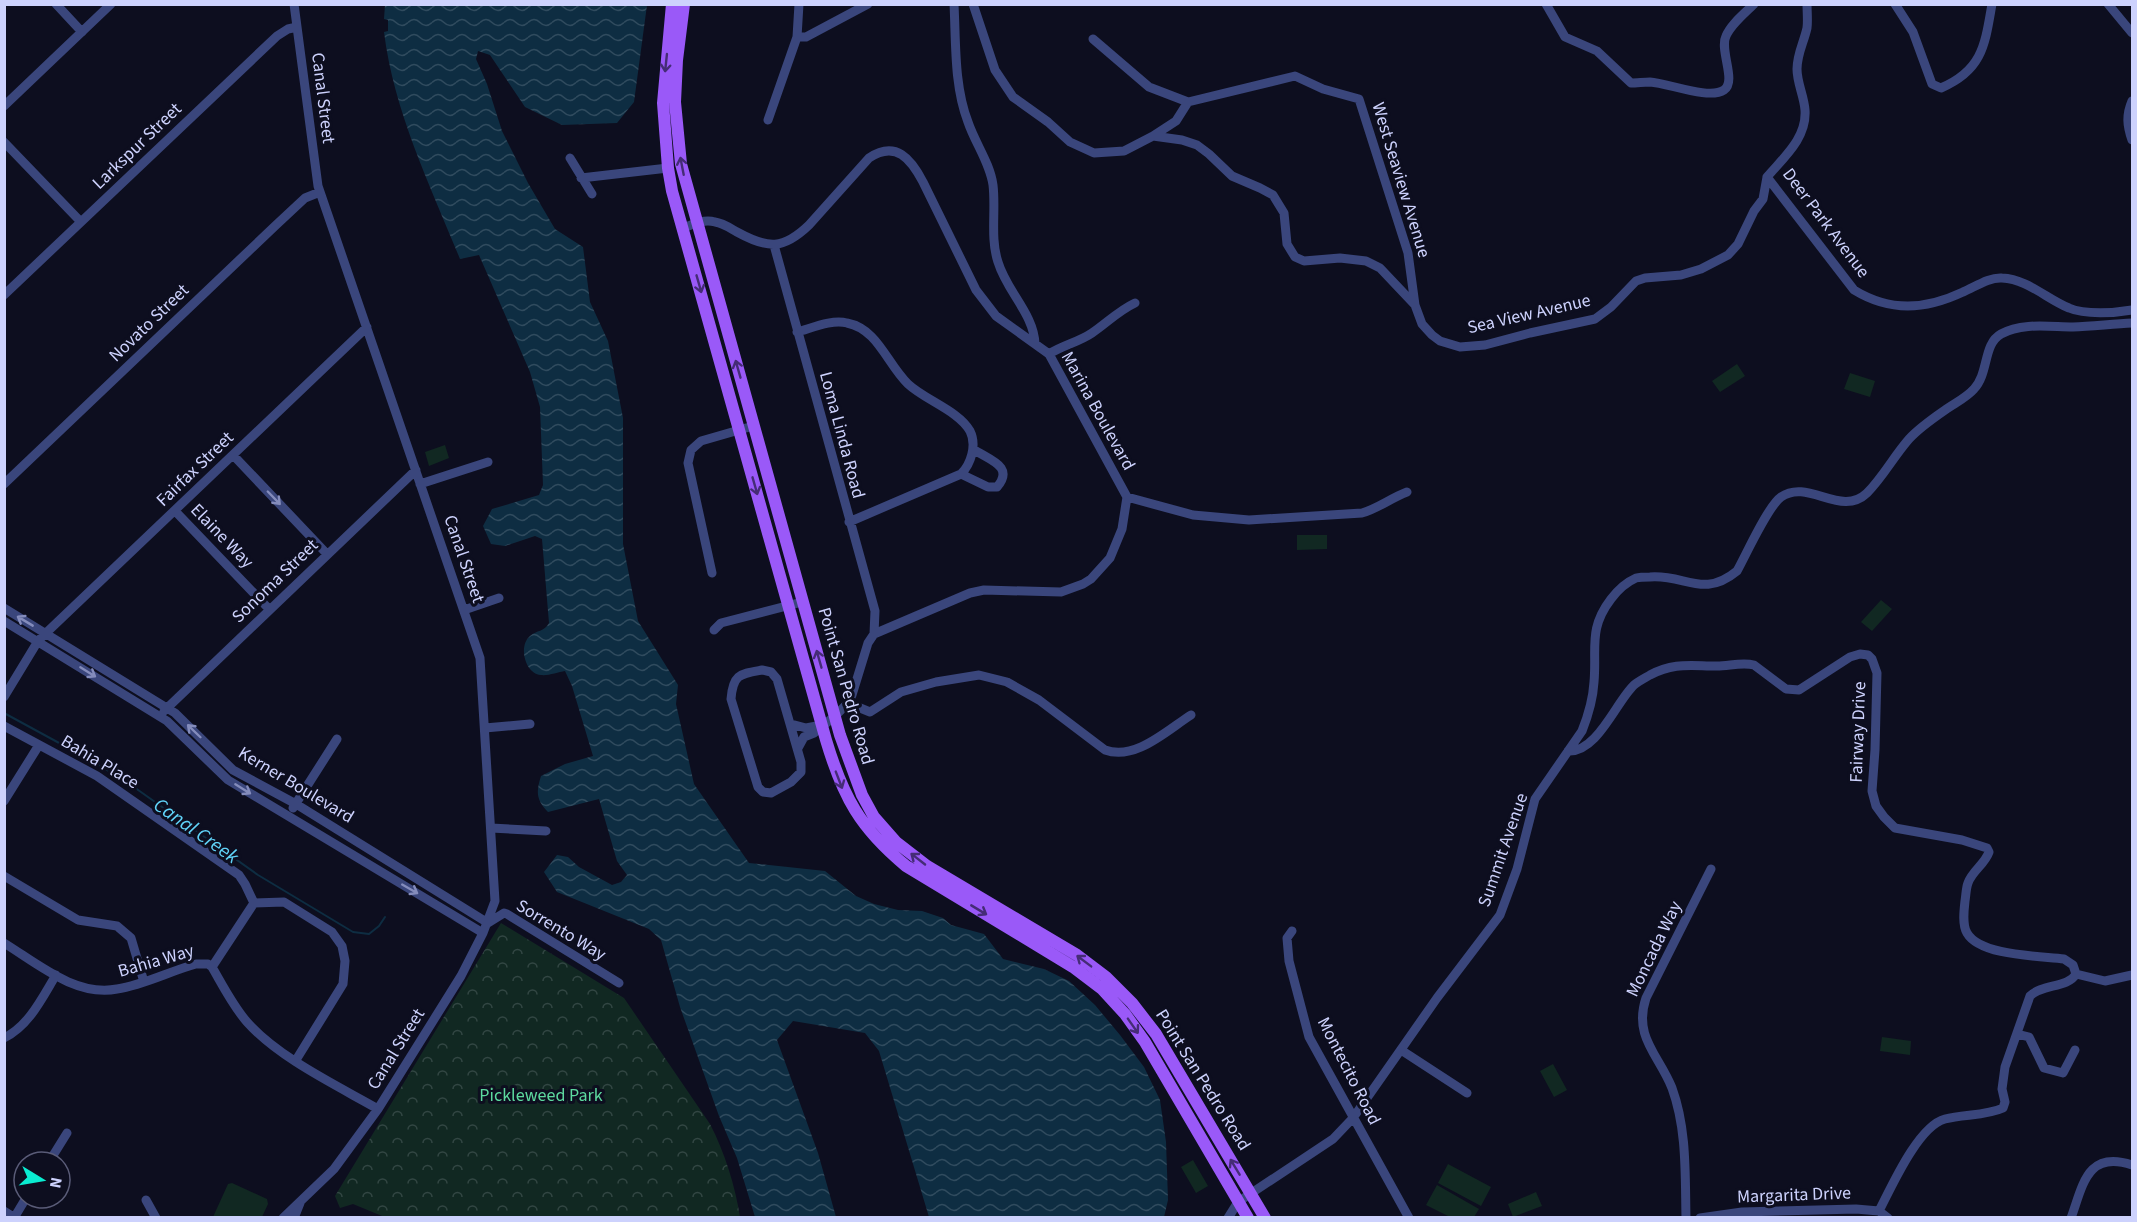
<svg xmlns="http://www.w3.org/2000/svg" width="2137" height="1222" font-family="'Source Sans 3',sans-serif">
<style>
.grass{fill:#112822}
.park{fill:url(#park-crowns)}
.water{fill:url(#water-waves)}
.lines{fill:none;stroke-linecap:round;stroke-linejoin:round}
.stream{stroke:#0e2d42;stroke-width:2}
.minor{stroke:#3a467c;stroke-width:9}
.major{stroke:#9a59f8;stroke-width:12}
.oneway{stroke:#452c76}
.oneway2{stroke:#848cbc}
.labels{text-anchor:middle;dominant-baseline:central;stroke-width:6;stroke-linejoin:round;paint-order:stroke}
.street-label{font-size:18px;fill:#cdd2fd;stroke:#0d0e1f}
.park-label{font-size:18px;fill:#5dd99f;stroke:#0d0e1f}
.water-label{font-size:20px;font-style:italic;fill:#60d3f8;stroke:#0d0e1f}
</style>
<defs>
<pattern id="park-crowns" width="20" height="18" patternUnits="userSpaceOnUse" patternTransform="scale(1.5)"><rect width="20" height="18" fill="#112822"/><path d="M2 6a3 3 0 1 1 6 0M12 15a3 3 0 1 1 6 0" fill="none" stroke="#324643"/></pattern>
<pattern id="water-waves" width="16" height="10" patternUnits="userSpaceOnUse" patternTransform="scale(1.5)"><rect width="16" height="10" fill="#0e2d42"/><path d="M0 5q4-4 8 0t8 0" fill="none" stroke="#304b5e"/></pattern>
</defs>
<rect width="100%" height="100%" fill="#0d0e1f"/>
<!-- grass -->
<path class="grass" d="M1737 364 1745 376 1720 392 1712 381Z
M1850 373 1875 381 1870 397 1844 389Z
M445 445 449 458 429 466 425 452Z
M1297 535H1327V549L1297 550Z
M1881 600 1892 609 1872 631 1861 622Z
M1882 1037 1911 1041 1910 1055 1880 1051Z
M1553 1064 1567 1090 1554 1097 1540 1071Z
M1193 1160 1208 1186 1196 1193 1181 1167Z
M1448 1164 1491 1187 1481 1206 1438 1183Z
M232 1183 267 1199 268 1204 262 1217H213L228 1184Z
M1437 1185 1479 1209 1474 1217H1450L1426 1205Z
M1536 1192 1542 1206 1513 1217 1508 1204Z"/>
<!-- park -->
<path class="park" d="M501 923 624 998 710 1124C725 1153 735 1186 740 1217L387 1218 353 1204 340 1208 335 1196Z"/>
<!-- water -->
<path class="water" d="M385 5H647L634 102 617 123 562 125 525 107 490 55 478 51 476 59 487 84 502 131 528 183 555 229 583 247 590 302 608 341 623 418V544L638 621 678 685 676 704 694 784 749 863 825 871 856 896 874 904 898 910 922 911 943 918 951 925 984 934 1003 959 1044 969 1069 981 1095 1005 1120 1035 1144 1067 1160 1100 1166 1142 1168 1200 1164 1217H929L879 1051 865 1033 793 1021 777 1040 818 1153 836 1217H755L737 1158 719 1116 680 1007 661 940 649 929 557 892 544 872 557 855 568 857 579 867 612 885 621 882 627 875 617 861 599 799 548 812C536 800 536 792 541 776L565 764 593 756 572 686 565 671C558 672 548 676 541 675 525 674 518 646 530 636 537 630 544 632 549 623L542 539 535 536 505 546 491 544 483 526 492 509 539 495 543 485 540 407 530 372 479 255 460 259C430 185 394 112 384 32L388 31V20L384 19Z"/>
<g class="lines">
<!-- stream -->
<path class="stream" d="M4 713 83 756 124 780 258 875 353 932 369 934 379 926 385 917"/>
<!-- minor -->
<path class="minor" d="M56 4 82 32
M954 4C956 43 954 86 968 122 975 143 990 163 993 185 996 210 990 238 998 262 1007 292 1034 314 1035 344
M973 4 995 70 1013 97 1048 122 1070 142 1094 153 1124 151 1153 136 1176 121 1188 102
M1546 4 1565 37 1597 51 1631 83C1637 83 1644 82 1650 82 1668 83 1709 100 1724 90 1737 81 1719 50 1726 36 1731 24 1744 14 1754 4
M1807 4C1807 12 1808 21 1807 28 1804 42 1797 54 1797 69 1797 83 1804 96 1805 110 1807 138 1784 157 1767 177L1854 290C1890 312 1925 310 1963 292 1975 287 1989 277 2002 278 2027 279 2047 299 2069 308 2085 315 2115 313 2132 310
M1895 4 1913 32 1932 84 1941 88C1983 70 1985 44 1992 4
M2108 4 2132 33
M797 37H806L868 4
M1093 39 1149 87 1188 102
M2132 101C2126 115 2127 126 2132 140
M1188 102 1295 76 1323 89 1359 99 1408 253 1415 305
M4 106 111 4
M768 120 797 37 799 4
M1153 136 1182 140 1197 145 1209 154 1232 176 1260 188 1273 195 1284 213 1287 244 1295 257 1304 261 1340 258 1366 261 1380 268 1415 305 1422 324 1432 335 1440 341 1460 347 1485 345 1530 333 1595 319 1611 307 1636 281 1645 278 1681 275 1701 269 1728 255 1738 244 1754 211 1763 199 1767 177
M4 142 81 222
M570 158 592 194
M581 178 668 168
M683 228C693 224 704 219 715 222 723 223 730 228 737 232 768 249 783 250 809 225L869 158C896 140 911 159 923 182L976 290 996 316 1049 354 1127 497 1122 529 1110 558 1091 579 1083 584 1061 592 984 590 970 593 874 634 868 643 852 695 848 703 835 716 814 733 804 737 798 748
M774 245 875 611 874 634
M4 295 277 36 288 29 297 27
M797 332C812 328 832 319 847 323 878 329 887 364 908 384 925 400 959 411 970 431 977 445 971 464 961 474L849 522
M1049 354C1063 345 1079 342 1092 333 1107 323 1118 311 1135 303
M233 455 327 554
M961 474 988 487H997C1015 466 989 460 973 449
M4 484 275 226 305 198 320 192
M420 484 488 462
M1127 497 1193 515 1249 520 1362 513C1377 509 1391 498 1407 492
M175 511 269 609
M712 573 688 463 691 450 701 441 753 426
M4 608 175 713 233 770 296 804 488 923
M464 610 499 598
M4 621 167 721 228 780 483 933
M714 630 721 623 802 602
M762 670 771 672 777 679 801 762V772L791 782 771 793 763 792 758 787 731 699C733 674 740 674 762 670Z
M4 697 38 641 46 633 367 327
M848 703 870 712 901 692 936 682 979 675 1007 682 1039 700 1105 750C1135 761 1166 731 1191 715
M164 711 416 470
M791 724 806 728 822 725
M4 726 97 776 239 875 245 884 254 903
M485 728 530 724
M1568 751C1597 753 1616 702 1634 685 1639 681 1645 678 1650 675 1674 662 1691 666 1717 666 1729 666 1742 662 1754 665L1786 689 1799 690 1850 657 1860 654 1868 655 1872 659 1877 673 1875 750 1872 791 1876 806 1884 817 1895 828 1962 840 1987 848 1989 852C1985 864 1972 871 1968 883 1966 888 1966 895 1965 901 1964 910 1962 925 1967 933 1980 956 2040 956 2064 959L2073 965 2076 974C2068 988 2042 984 2030 996L2005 1067 2002 1089 2005 1102 2003 1108C1986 1116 1963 1114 1945 1119 1918 1126 1891 1188 1879 1211
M4 801 39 745
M293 808 337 739
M491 828 546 831
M4 876 78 920 117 926 131 938 144 982
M488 923 504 913 507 914 619 983
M1292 931 1287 938 1289 961 1309 1037 1409 1218
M4 943C38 964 76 997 117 989 144 985 170 971 196 964H208L212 967C223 986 233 1006 247 1022 279 1058 336 1085 378 1109
M212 967 254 903 284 902 332 932 342 946 345 961 343 984 296 1060
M2076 974 2105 981 2132 975
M2017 1034 2029 1037 2044 1068 2063 1073 2075 1050
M4 1038C29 1026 42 998 56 975
M1401 1050 1467 1093
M49 1162 67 1133
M146 1200 156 1218
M4 1211 15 1218
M14 1218 26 1198
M283 1218 334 1169 378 1109 461 976 483 933 495 901 480 658 318 186 294 4
M294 1218 300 1203
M1228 1218 1238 1202 1333 1139 1353 1118 1437 998 1500 915 1517 869 1535 799 1582 731C1588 716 1593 699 1594 682 1597 648 1588 629 1611 599 1617 591 1627 582 1636 578 1640 577 1646 577 1650 577 1685 574 1703 599 1737 571 1746 555 1768 506 1781 497 1808 478 1841 518 1867 493 1883 477 1894 456 1909 439 1920 427 1935 417 1948 408 1957 402 1967 397 1974 389 1989 373 1983 344 2001 334 2022 322 2051 327 2073 327 2093 326 2113 324 2132 323
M1686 1218C1685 1174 1687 1129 1672 1088 1659 1055 1633 1037 1646 998L1711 869
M1700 1218 1742 1212 1856 1209 1879 1211 1888 1218
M2071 1218C2083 1185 2087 1150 2132 1165"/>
<!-- major -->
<path class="major" d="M672 4 663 103 668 168 672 191 826 740C843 797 860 828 906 866L1073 967 1102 989 1125 1014 1145 1042 1248 1218
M684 4 677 60 675 102 681 164 840 735 862 795 874 817 896 842 927 866 1077 955 1106 977 1132 1003 1156 1034 1265 1218"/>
</g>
<!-- one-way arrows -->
<defs><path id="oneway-shaft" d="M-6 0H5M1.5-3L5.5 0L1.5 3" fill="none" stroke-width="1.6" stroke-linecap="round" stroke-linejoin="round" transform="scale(1.5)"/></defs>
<g class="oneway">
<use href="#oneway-shaft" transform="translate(666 63) rotate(96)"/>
<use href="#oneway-shaft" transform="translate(682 166) rotate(-101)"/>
<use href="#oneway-shaft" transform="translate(699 284) rotate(74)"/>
<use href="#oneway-shaft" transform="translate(738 369) rotate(-106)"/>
<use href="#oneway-shaft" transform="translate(755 486) rotate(74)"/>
<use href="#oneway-shaft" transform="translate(819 659) rotate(-106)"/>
<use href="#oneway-shaft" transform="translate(839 780) rotate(69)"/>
<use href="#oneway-shaft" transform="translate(918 859) rotate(-142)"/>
<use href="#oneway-shaft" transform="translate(979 910) rotate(31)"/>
<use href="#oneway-shaft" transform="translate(1084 961) rotate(-143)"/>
<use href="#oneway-shaft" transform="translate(1133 1026) rotate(55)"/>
<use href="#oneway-shaft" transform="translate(1235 1167) rotate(-121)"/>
</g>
<g class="oneway2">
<use href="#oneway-shaft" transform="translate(274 498) rotate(46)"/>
<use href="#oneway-shaft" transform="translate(25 621) rotate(-149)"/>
<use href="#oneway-shaft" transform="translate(88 672) rotate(32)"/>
<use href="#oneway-shaft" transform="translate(194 731) rotate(-136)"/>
<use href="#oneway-shaft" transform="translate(243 789) rotate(32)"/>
<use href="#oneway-shaft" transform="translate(410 889) rotate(30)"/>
</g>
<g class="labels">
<!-- street labels -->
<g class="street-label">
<text transform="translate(323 98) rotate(83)">Canal Street</text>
<text transform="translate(137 146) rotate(-44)">Larkspur Street</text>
<text transform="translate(1401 180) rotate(73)">West Seaview Avenue</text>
<text transform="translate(1826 223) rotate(53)">Deer Park Avenue</text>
<text transform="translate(1529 314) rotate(-13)">Sea View Avenue</text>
<text transform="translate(149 323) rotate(-44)">Novato Street</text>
<text transform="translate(1098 411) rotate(61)">Marina Boulevard</text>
<text transform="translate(842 435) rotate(75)">Loma Linda Road</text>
<text transform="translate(195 469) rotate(-44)">Fairfax Street</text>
<text transform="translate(222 536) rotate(46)">Elaine Way</text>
<text transform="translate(464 559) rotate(71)">Canal Street</text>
<text transform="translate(275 581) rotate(-44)">Sonoma Street</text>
<text transform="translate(846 686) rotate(74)">Point San Pedro Road</text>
<text transform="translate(1858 732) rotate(-88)">Fairway Drive</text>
<text transform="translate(100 762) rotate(31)">Bahia Place</text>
<text transform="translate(296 785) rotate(31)">Kerner Boulevard</text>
<text transform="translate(1503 850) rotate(-71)">Summit Avenue</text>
<text transform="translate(561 930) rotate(31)">Sorrento Way</text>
<text transform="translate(1654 949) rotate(-64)">Moncada Way</text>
<text transform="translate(156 961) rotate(-16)">Bahia Way</text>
<text transform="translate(396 1049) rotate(-58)">Canal Street</text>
<text transform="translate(1349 1071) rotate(63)">Montecito Road</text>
<text transform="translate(1203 1080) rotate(58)">Point San Pedro Road</text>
<text transform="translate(1794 1195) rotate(-2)">Margarita Drive</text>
</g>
<!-- park labels -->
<g class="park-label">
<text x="541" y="1095">Pickleweed Park</text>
</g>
<!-- water labels -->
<g class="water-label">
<text transform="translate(196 831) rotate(35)">Canal Creek</text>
</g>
</g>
<!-- border -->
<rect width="2137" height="1222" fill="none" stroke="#cdd2fd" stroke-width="12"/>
<!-- north arrow -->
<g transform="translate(42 1180) rotate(101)"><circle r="28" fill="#0d0e1f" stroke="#5a5c78" stroke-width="1.5"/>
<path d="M0-4.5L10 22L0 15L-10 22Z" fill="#0aecd1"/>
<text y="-9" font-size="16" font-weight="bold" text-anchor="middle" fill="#cdd2fd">N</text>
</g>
</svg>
